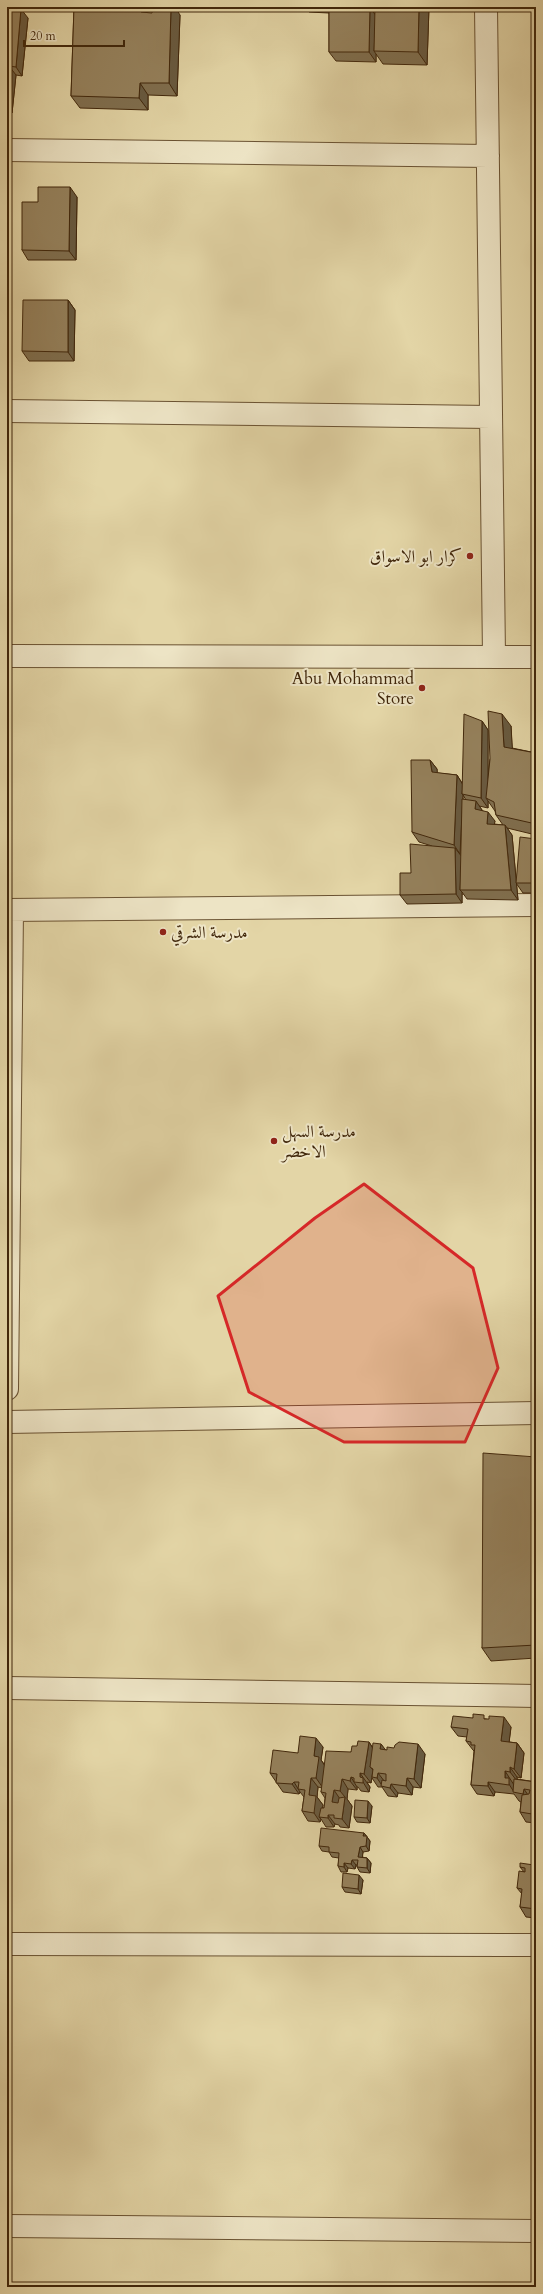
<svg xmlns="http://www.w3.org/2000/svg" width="543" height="2294" font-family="Cardo,Amiri,serif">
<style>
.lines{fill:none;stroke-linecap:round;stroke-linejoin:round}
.minor-casing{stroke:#6a5232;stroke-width:24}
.minor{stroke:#ede4c5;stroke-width:22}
.wall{fill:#806f4f;stroke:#41270b;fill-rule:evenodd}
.shaded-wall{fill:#685a40;stroke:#41270b}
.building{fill:#95815c;stroke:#41270b}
.marked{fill:#d62828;fill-opacity:0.2;stroke:#d62828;stroke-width:3;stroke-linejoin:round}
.poi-dot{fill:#8f2418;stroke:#ede4c5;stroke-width:1.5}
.labels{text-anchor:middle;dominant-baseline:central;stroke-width:4;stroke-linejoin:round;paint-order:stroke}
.poi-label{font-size:17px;fill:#41270b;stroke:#ede4c5;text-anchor:end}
</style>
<rect width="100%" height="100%" fill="#e3d5a6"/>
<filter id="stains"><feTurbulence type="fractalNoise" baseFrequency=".005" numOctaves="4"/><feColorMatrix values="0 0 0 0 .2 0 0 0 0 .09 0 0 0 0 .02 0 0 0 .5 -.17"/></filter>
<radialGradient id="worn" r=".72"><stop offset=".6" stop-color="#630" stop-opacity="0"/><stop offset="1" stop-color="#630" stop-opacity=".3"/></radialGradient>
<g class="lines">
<!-- minor casing -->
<g class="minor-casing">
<path id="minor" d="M486 7 494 656
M7 150 488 156
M7 411 491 417
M7 656 536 657
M7 910 536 905
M7 1389 12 910
M7 1422 536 1413
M7 1688 536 1696
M7 1944 536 1945
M7 2226 536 2231"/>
</g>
<!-- minor -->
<use href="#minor" class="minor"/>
</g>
<!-- wall -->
<path class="wall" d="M74 7H143L147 13 180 15 177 96 148 95V110L80 108 71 96Z
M305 7H370L375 14 429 7 427 65 383 64 376 54V62L336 61 329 52V13L309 12Z
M7 8 28 18 22 76 16 75 12 113 7 112Z
M77 197 76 260H28L22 250 38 202Z
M68 300 75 310 74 361H29L22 351Z
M482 721 488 730V776L490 759 511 726 512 748 536 753V835L507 828 512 835 518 900 467 899 462 892V903L407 904 400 895 411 873 432 846 419 842 412 832 430 760 437 769V773L457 775 462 783ZM463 795 466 800 463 799ZM488 801 495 811 496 815 503 825 494 824 495 821 482 810 479 806 488 808ZM461 834V856L460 854Z
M536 839V893H523L516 883Z
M536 1457V1658L491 1661 482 1648Z
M473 1718 486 1719 511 1727 509 1742 517 1743 524 1753 521 1778 517 1777V1779L536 1782V1823L526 1822 520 1812 521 1802 519 1801 514 1794 495 1792 494 1796 477 1794 471 1785 474 1751 473 1750 466 1741 467 1737 458 1736 451 1727Z
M369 1742 373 1748 381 1744 385 1750 425 1754 421 1788 413 1787 412 1795 398 1793 397 1797 388 1796 382 1787H378L372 1778 371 1783 367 1782 370 1787 369 1792 361 1791 358 1787H357V1790L348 1789 347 1799 352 1806 349 1828 340 1827 339 1825 335 1824 334 1827H326L321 1819 320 1822 308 1821 302 1811 304 1797 300 1792 299 1794 283 1792 270 1773 298 1753 323 1747 321 1760 325 1765 351 1752 357 1746ZM318 1787 322 1788 321 1792 325 1798 324 1808H322L323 1805 317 1797Z
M372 1806 370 1823 357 1822 354 1817Z
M364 1833 370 1841 369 1851 363 1852 362 1857 367 1858 371 1863 370 1873 360 1872 357 1867V1865H356L355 1869 348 1868 347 1872H341L338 1866 339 1858 332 1857 329 1852 322 1851 319 1846Z
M534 1865 536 1869V1918L526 1917 520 1907 522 1894 517 1888 524 1872 520 1867Z
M363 1880 361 1894 345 1892 342 1887Z"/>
<!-- shaded-wall -->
<path class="shaded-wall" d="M141 7H143L150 16 141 12Z
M171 7H175L180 15 177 96 169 83Z
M370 7 376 16 374 51 376 54V62L369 52Z
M419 7H429L427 65 418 52Z
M21 9 28 18 22 76 16 67Z
M9 66 16 75 12 113 7 105V87Z
M140 83 148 95V110L139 98Z
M70 187 77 197 76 260 69 251Z
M68 300 75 310 74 361 68 352Z
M502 714 511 726 513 759 504 747Z
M482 721 488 730V799L486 798 488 801V808L481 798Z
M430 760 437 769 438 782 432 772Z
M457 775 463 785 462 794 463 795 460 854 454 845Z
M476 801 482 810V818L475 809Z
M488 812 495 821 493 833 487 824Z
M505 825 512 835 518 900 511 890Z
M455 848 462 857 460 890 462 892V903L456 894Z
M504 1717 511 1727 508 1751 501 1741Z
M316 1738 323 1747 321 1760 325 1766 323 1788 316 1778 314 1756Z
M369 1742 375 1752 370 1767 373 1770 371 1783 364 1774Z
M517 1743 524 1753 521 1778 514 1769Z
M381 1744 388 1753 380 1749Z
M418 1744 425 1754 421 1788 414 1779Z
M510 1767 517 1777V1781L510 1772Z
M505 1771 516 1788 514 1792 505 1778Z
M360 1773 370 1787 369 1792 360 1777Z
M378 1773 385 1782 383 1787 377 1778Z
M351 1777 357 1787V1790L350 1781Z
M311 1778 318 1787 317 1797 323 1805 321 1817H319L321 1819 320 1822 314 1813 309 1795Z
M407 1778 413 1787 412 1795 406 1786Z
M342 1779 348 1789 347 1799 352 1806 349 1828 342 1819 345 1797 340 1791Z
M294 1782 300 1792 299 1794 292 1784Z
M488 1782 495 1792 494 1796 488 1786Z
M391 1784 398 1793 397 1797 390 1788Z
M524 1789 530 1798V1803L523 1794Z
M334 1790 340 1799 339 1812 332 1802Z
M368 1801 372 1806 370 1823 367 1818Z
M328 1815 335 1824 334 1827 328 1818Z
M364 1833 370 1841 369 1851 366 1846 363 1836Z
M360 1847 363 1852 362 1862 358 1857Z
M367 1858 371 1863 370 1873 367 1868Z
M352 1860 356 1865 355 1869 351 1864Z
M344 1863 348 1868 347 1872 344 1867Z
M534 1865 536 1869V1877L533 1872Z
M359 1875 363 1880 361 1894 358 1889Z"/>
<!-- building -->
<path class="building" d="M74 7H141V12L152 13V7H171L169 83H140L139 98 71 96Z
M305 7H327V8Z
M329 7H370L369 52H329Z
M375 7H419L418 52 374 51Z
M7 8 21 9 16 67 9 66 7 87Z
M38 187H70L69 251 22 250V202H38Z
M23 300H68V352L22 351Z
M488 711 502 714 504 747 536 753V824L496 815 494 802 486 798 490 759Z
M464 714 482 721 481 798 462 794Z
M411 760H430L432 772 457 775 454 845 412 832Z
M462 799 476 801 475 809 488 812 487 824 505 825 511 890H460Z
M520 837 536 839V883H516Z
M410 844 455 848 456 894 400 895V873H411Z
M483 1453 536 1457V1645L482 1648Z
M473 1714 484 1715V1719H489V1716L504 1717 501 1741 517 1743 514 1769 510 1767V1772L505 1771V1778H509V1785L488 1782V1786L471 1785 475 1745H471V1742L466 1741 468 1729 451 1727 453 1716 473 1718Z
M300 1736 316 1738 314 1756 319 1757 316 1778H311L309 1795 316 1796 314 1813 302 1811 305 1790 298 1789 299 1782H294L292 1784 276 1783 277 1774 270 1773 273 1750 298 1753Z
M358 1741 369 1742 364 1774 360 1773V1777L363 1778V1783L354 1782V1778L351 1777 350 1781 342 1779 340 1791 334 1790 332 1802 338 1803 339 1798 345 1797 342 1819 334 1818V1815H328V1818L319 1817 321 1808H324L326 1793 321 1792 326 1751 351 1752 352 1746H357Z
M399 1742 418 1744 414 1779 407 1778 406 1786 391 1784 390 1788 381 1786 382 1780 386 1781V1774L378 1773 377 1778 372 1777 373 1769 370 1767 373 1743 381 1744 380 1749 387 1750V1747L394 1748 395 1745Z
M514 1779 536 1782V1808L535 1812 532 1814 520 1812 522 1795 529 1794 530 1790 524 1789 523 1794 513 1792Z
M355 1800 368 1801 367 1818 354 1817Z
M321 1828 364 1833 363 1836H367L366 1846 360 1847 358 1857 367 1858V1868L357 1867 358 1860H352L351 1864 344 1863V1867L338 1866 339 1853 329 1852V1847L319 1846Z
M520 1863 534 1865 533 1872H536V1909L520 1907 522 1889 517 1888 519 1871 525 1872V1868L520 1867Z
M343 1873 359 1875 358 1889 342 1887Z"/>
<!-- marked area -->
<path class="marked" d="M364 1184 473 1268 498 1368 465 1442H344L249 1392 218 1296 315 1218Z"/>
<!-- markers -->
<g class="poi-dot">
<circle cx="470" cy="556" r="4"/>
<circle cx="422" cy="688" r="4"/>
<circle cx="163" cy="932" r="4"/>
<circle cx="274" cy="1141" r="4"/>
</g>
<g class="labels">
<!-- poi labels -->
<g class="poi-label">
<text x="462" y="556">كرار ابو الاسواق</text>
<text x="414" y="678">Abu Mohammad<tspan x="414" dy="20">Store</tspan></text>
<text x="171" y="932" text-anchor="start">مدرسة الشرقي</text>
<text x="282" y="1131" text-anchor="start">مدرسة السهل<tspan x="282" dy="20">الاخضر</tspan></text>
</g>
</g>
<!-- margin -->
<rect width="543" height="2294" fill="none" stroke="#e3d5a6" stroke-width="24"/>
<rect x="8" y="8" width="527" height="2278" fill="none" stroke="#41270b" stroke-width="2"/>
<rect x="12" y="12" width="519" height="2270" fill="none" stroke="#41270b"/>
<!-- scale -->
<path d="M24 40v6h100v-6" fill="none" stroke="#41270b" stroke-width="2"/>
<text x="30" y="40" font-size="12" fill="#41270b" stroke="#ede4c5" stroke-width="3" paint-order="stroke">20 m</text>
<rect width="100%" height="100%" filter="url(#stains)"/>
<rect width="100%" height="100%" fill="url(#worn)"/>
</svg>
